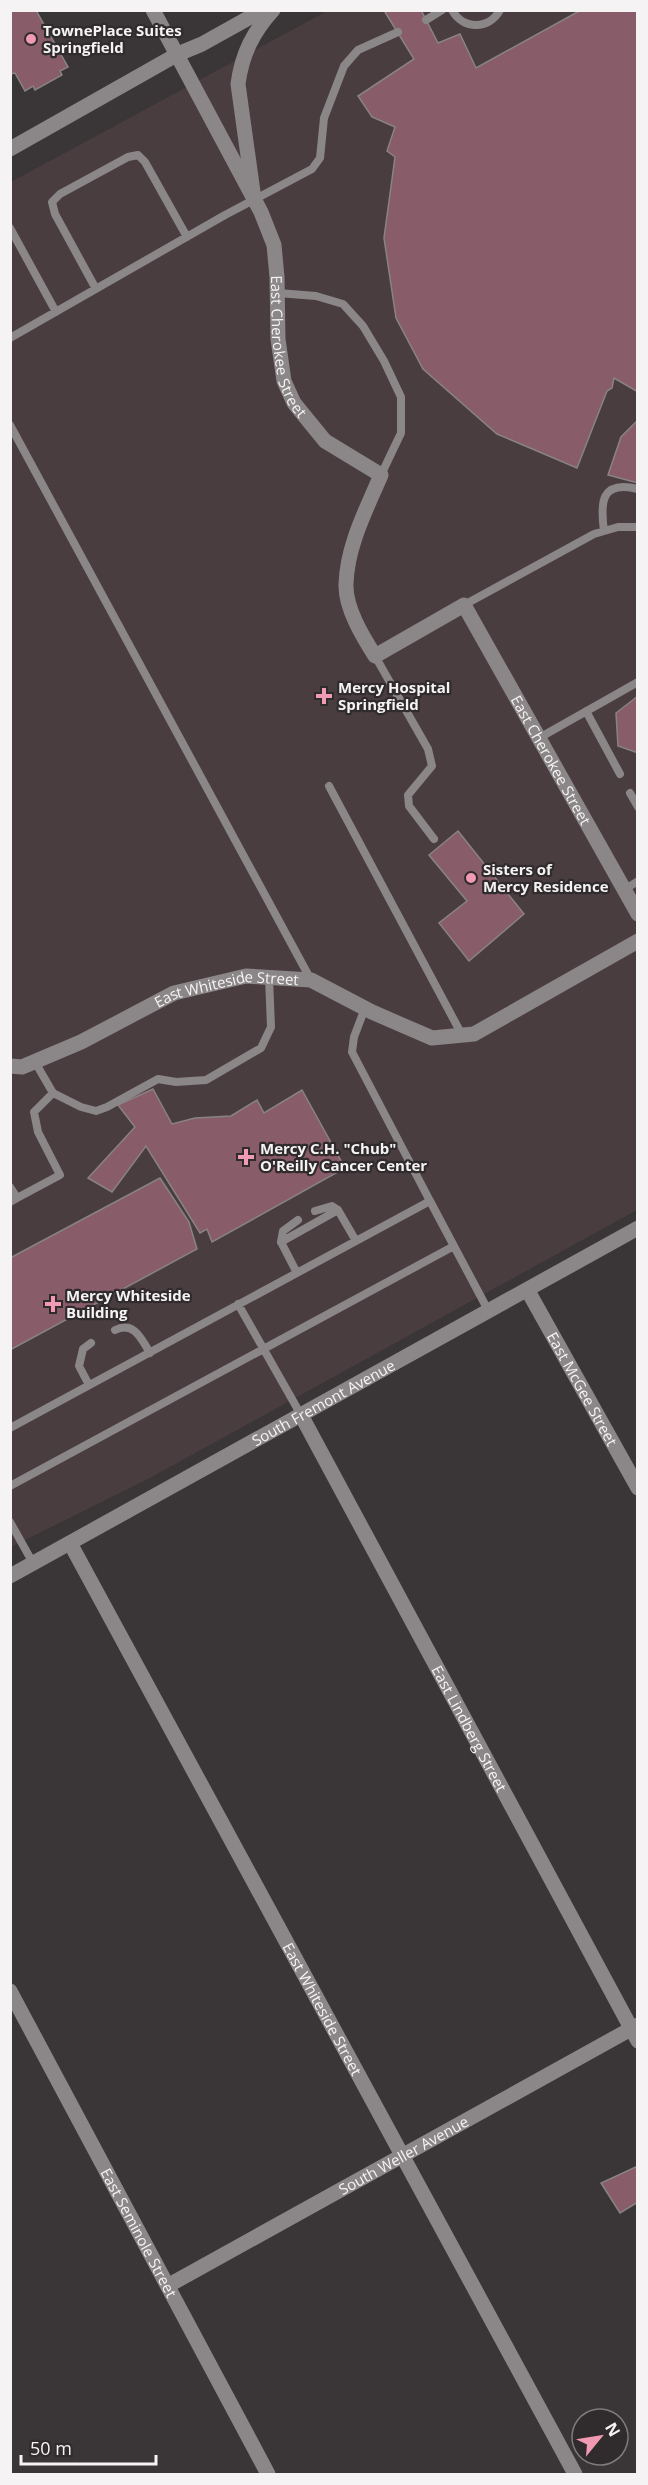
<svg xmlns="http://www.w3.org/2000/svg" width="648" height="2485" font-family="'Open Sans',sans-serif">
<style>
.built{fill:#493d40}
.building{fill:#885c69;stroke:#888384;stroke-width:1.5}
.lines{fill:none;stroke-linecap:round;stroke-linejoin:round}
.service{stroke:#8b8687;stroke-width:8}
.minor{stroke:#8b8687;stroke-width:15}
.tertiary{stroke:#8b8687;stroke-width:15}
.secondary{stroke:#8b8687;stroke-width:15}
.poi-dot{fill:#f09ab4;stroke:#302b2c;stroke-width:2}
.labels{text-anchor:middle;dominant-baseline:central;stroke-width:4.5;stroke-linejoin:round;paint-order:stroke}
.poi-label{font-size:15px;font-weight:bold;fill:#f6f3f4;stroke:#302b2c;text-anchor:start}
.street-label{font-size:15px;fill:#f6f3f4;stroke:#302b2c}
</style>
<rect width="100%" height="100%" fill="#3a3536"/>
<!-- built -->
<path class="built" d="M327 11H637V1210L148 1479 11 1547V182Z"/>
<!-- building -->
<path class="building" d="M10 10H40L37 12 68 67 60 71 62 75 35 90 33 86 25 91 15 73 10 74Z
M387 10H421L438 43 460 34 476 68 581 10H638V392L614 378 612 388 607 391 577 468 497 434 423 369 396 318 384 238 395 157 387 151 395 127 372 117 358 96 414 59 385 12Z
M638 420V483L608 475 621 437Z
M638 696V753L618 746 616 713Z
M458 831 524 914 469 961 439 923 467 901 429 855Z
M153 1089 172 1124 195 1118 231 1116 257 1100 264 1113 302 1090 345 1168 212 1242 207 1229 200 1233 146 1146 112 1192 88 1178 135 1127 118 1105Z
M160 1178 189 1222 197 1249 10 1350V1258Z
M638 2166V2202L620 2213 601 2183Z"/>
<g class="lines">
<!-- service -->
<path class="service" d="M452 10C463 30 489 30 500 10
M426 20 442 10
M10 228 56 312
M96 289 55 214 52 202 60 194 128 157 138 155 145 162 187 237
M278 293 316 296 343 304 363 326 384 361 401 397V433L381 475
M10 338 225 215 312 169 320 158 324 118 344 66 358 50 398 32
M10 425 311 980
M604 531C600 502 601 480 638 489
M464 605 594 534 618 527H638
M375 656 428 749 432 766 408 795 409 806 434 839
M586 711 620 774
M539 738 638 682
M329 786 462 1035
M630 793 638 807
M624 890 638 881
M365 1008 354 1037 352 1052 430 1201
M35 1062 53 1093 81 1107 96 1111 107 1107 158 1079 176 1082 206 1080 261 1048 271 1027 269 977
M10 1187 17 1198 10 1202
M17 1198 60 1175 38 1132 34 1112 53 1093
M315 1211 332 1206 338 1210
M281 1242 283 1231 298 1220
M297 1273 281 1242 338 1210 356 1241
M238 1304 301 1415
M115 1330C134 1321 141 1338 150 1353
M89 1385 79 1366 83 1349 91 1343
M10 1428 430 1201 489 1312
M10 1486 454 1246
M10 1522 33 1563"/>
<!-- minor -->
<g class="minor">
<path id="s1" d="M153 10 261 212 274 245 277 277 278 339 284 381 294 403 325 441 381 475C366 510 347 546 346 584 345 608 363 637 375 656L464 605 638 914"/>
<path id="s2" d="M10 1066 22 1067 81 1042 174 993 246 976 311 980 372 1012 432 1038 474 1034 638 941"/>
<path id="s3" d="M528 1291 638 1488"/>
<path id="s4" d="M301 1415 638 2041"/>
<path id="s5" d="M70 1543 575 2474"/>
<path id="s6" d="M169 2285 638 2025"/>
</g>
<!-- tertiary -->
<path class="tertiary" id="s7" d="M10 1991 268 2474"/>
<!-- secondary -->
<g class="secondary">
<path d="M10 149 178 54 202 44 263 10"/>
<path d="M254 199 238 84C242 54 253 32 273 10"/>
<path id="s8" d="M10 1576 638 1228"/>
</g>
</g>
<!-- markers -->
<g class="poi-dot">
<circle cx="31" cy="39" r="6"/>
<path d="M321 687h6v6h6v6h-6v6h-6v-6h-6v-6h6z"/>
<circle cx="471" cy="878" r="6"/>
<path d="M243 1148h6v6h6v6h-6v6h-6v-6h-6v-6h6z"/>
<path d="M50 1295h6v6h6v6h-6v6h-6v-6h-6v-6h6z"/>
</g>
<g class="labels">
<!-- poi labels -->
<g class="poi-label">
<text x="43" y="30">TownePlace Suites<tspan x="43" dy="17">Springfield</tspan></text>
<text x="338" y="687">Mercy Hospital<tspan x="338" dy="17">Springfield</tspan></text>
<text x="483" y="869">Sisters of<tspan x="483" dy="17">Mercy Residence</tspan></text>
<text x="260" y="1148">Mercy C.H. "Chub"<tspan x="260" dy="17">O'Reilly Cancer Center</tspan></text>
<text x="66" y="1295">Mercy Whiteside<tspan x="66" dy="17">Building</tspan></text>
</g>
<!-- street labels -->
<g class="street-label">
<text stroke="none"><textPath href="#s1" startOffset="368">East Cherokee Street</textPath></text>
<text stroke="none"><textPath href="#s1" startOffset="1014">East Cherokee Street</textPath></text>
<text stroke="none"><textPath href="#s2" startOffset="234">East Whiteside Street</textPath></text>
<text stroke="none"><textPath href="#s3" startOffset="112">East McGee Street</textPath></text>
<text stroke="none"><textPath href="#s8" startOffset="358">South Fremont Avenue</textPath></text>
<text stroke="none"><textPath href="#s4" startOffset="356">East Lindberg Street</textPath></text>
<text stroke="none"><textPath href="#s5" startOffset="530">East Whiteside Street</textPath></text>
<text stroke="none"><textPath href="#s6" startOffset="268">South Weller Avenue</textPath></text>
<text stroke="none"><textPath href="#s7" startOffset="274">East Seminole Street</textPath></text>
</g>
</g>
<!-- border -->
<rect width="648" height="2485" fill="none" stroke="#f6f3f4" stroke-width="24"/>
<!-- north arrow -->
<g transform="translate(600 2437) rotate(60)"><circle r="28" fill="#302b2c" stroke="#7f7b7c" stroke-width="1.5"/>
<path d="M0-4.5L10 22L0 15L-10 22Z" fill="#f09ab4"/>
<text y="-9" font-size="16" font-weight="bold" text-anchor="middle" fill="#f6f3f4">N</text>
</g>
<!-- scale -->
<path d="M21 2455v9h135v-9" fill="none" stroke="#f6f3f4" stroke-width="3"/>
<text x="30" y="2455" font-size="18" fill="#f6f3f4" stroke="#302b2c" stroke-width="4.5" paint-order="stroke">50 m</text>
</svg>
